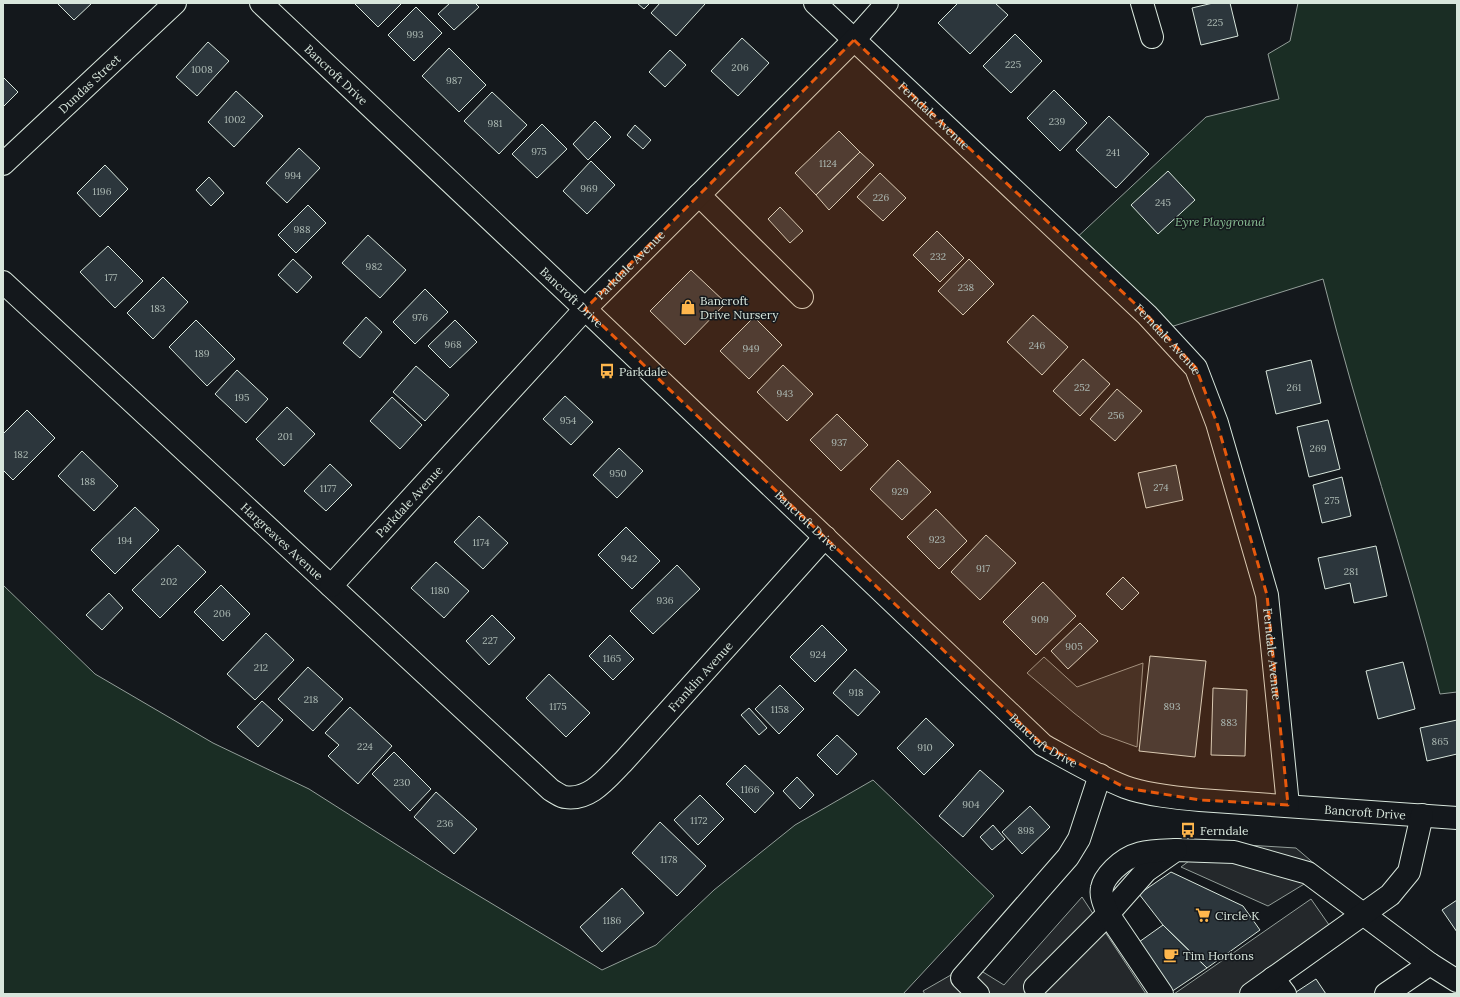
<svg xmlns="http://www.w3.org/2000/svg" width="1460" height="997" font-family="Lora,serif">
<style>
.green{fill:#1a2d24;stroke:#939e99}
.parking{fill:#24282b;stroke:#939e99}
.building{fill:#2c363c;stroke:#d8e6dc}
.lines{fill:none;stroke-linecap:round;stroke-linejoin:round}
.minor-casing{stroke:#d8e6dc;stroke-width:24}
.minor{stroke:#14181c;stroke-width:22}
.marked{fill:#e8590c;fill-opacity:0.2;stroke:#e8590c;stroke-width:3;stroke-dasharray:8 5;stroke-linejoin:round}
.labels{text-anchor:middle;dominant-baseline:central;stroke-width:3;stroke-linejoin:round;paint-order:stroke}
.number-label{font-size:10px;fill:#adbab4}
.street-label{font-size:12px;fill:#d8e6dc;stroke:#14181c}
.park-label{font-size:12px;font-style:italic;fill:#8ac095;stroke:#14181c}
.poi-label{font-size:12px;fill:#d8e6dc;stroke:#14181c;text-anchor:start}
</style>
<rect width="100%" height="100%" fill="#14181c"/>
<!-- green -->
<path class="green" d="M1298 3H1457V692L1440 694C1405 555 1358 418 1323 279L1164 329 1072 242 1206 117 1279 99 1268 54 1290 41Z
M3 585 95 674 213 743 309 789 441 873 602 970 656 945 714 890 795 825 873 780 994 896 903 994H3Z"/>
<!-- parking -->
<path class="parking" d="M1044 657 1077 687 1143 663 1137 747 1101 734 1074 713 1027 673Z
M1213 843 1296 848 1324 872 1268 906 1181 867Z
M1082 897 1146 994H925L923 991 970 964 1004 985Z
M1311 899 1334 932 1245 994H1174Z"/>
<!-- building -->
<path class="building" d="M57 3H92L74 20Z
M354 3H402L378 27Z
M450 3H475L479 7 454 30 438 14Z
M637 3H650L644 9Z
M660 3H704L705 4 676 36 651 13Z
M958 3H995L1008 15 970 54 938 23Z
M1213 3H1230L1238 36 1201 45 1192 8Z
M416 7 442 33 414 61 388 35Z
M1015 34 1042 61 1011 93 983 66Z
M742 38 769 63 738 96 711 71Z
M208 42 229 61 197 96 176 77Z
M449 48 486 85 459 112 422 76Z
M670 50 686 65 665 87 649 72Z
M3 77 18 92 3 107Z
M1054 90 1087 123 1060 151 1027 118Z
M236 91 263 116 234 147 208 122Z
M492 92 527 125 499 154 464 121Z
M1109 116 1149 154 1116 188 1076 150Z
M595 121 611 137 588 160 573 144Z
M542 124 567 149 537 178 512 154Z
M635 125 651 140 643 149 627 135Z
M839 131 860 152 816 195 795 173Z
M299 148 320 168 287 203 266 183Z
M860 152 874 165 829 210 816 195Z
M591 161 615 185 587 214 563 191Z
M105 165 128 189 100 217 77 193Z
M1168 171 1195 200 1158 234 1131 205Z
M880 173 906 198 883 221 857 197Z
M209 177 224 193 211 206 196 190Z
M308 205 326 223 296 253 278 235Z
M780 207 803 231 790 243 768 219Z
M937 231 964 258 940 282 913 255Z
M368 235 406 270 380 298 342 263Z
M108 246 143 281 115 308 80 272Z
M293 259 312 277 297 293 278 275Z
M969 259 994 284 963 315 938 291Z
M691 270 726 303 685 345 650 311Z
M163 277 188 302 153 339 127 313Z
M425 289 448 312 415 344 393 322Z
M1033 315 1068 347 1042 375 1007 342Z
M366 317 382 332 360 358 343 343Z
M754 317 782 345 749 379 720 351Z
M196 320 235 359 207 386 169 347Z
M455 320 477 342 450 368 428 346Z
M1083 359 1110 384 1080 416 1053 391Z
M1311 360 1321 403 1276 414 1266 371Z
M783 365 813 394 787 421 757 392Z
M416 366 449 395 425 421 393 392Z
M237 370 268 399 246 423 215 394Z
M1117 389 1142 411 1115 441 1090 419Z
M565 396 593 422 571 445 543 419Z
M392 397 422 425 400 449 370 421Z
M287 407 315 434 284 466 256 439Z
M27 410 55 438 13 480 3 470V434Z
M837 414 868 445 841 471 810 440Z
M1328 420 1340 469 1309 477 1297 427Z
M619 448 643 471 617 498 593 475Z
M82 451 118 486 94 511 58 476Z
M898 460 931 492 902 520 870 489Z
M330 464 352 485 326 511 304 491Z
M1176 465 1183 500 1146 508 1138 473Z
M1342 477 1351 516 1322 523 1313 485Z
M135 507 159 530 115 574 91 550Z
M936 509 967 541 939 569 907 537Z
M479 516 508 543 483 569 454 542Z
M626 527 660 561 632 589 598 555Z
M986 535 1016 563 980 600 951 572Z
M178 545 206 572 160 618 132 590Z
M1376 546 1387 596 1354 603 1350 583 1325 589 1318 558Z
M436 562 469 591 444 618 411 588Z
M677 565 700 589 653 634 630 611Z
M1123 577 1139 593 1122 610 1106 594Z
M1043 582 1076 616 1036 655 1003 622Z
M221 585 250 614 223 641 194 612Z
M109 593 123 608 102 630 86 615Z
M492 615 515 638 489 665 466 641Z
M1080 623 1098 641 1068 669 1051 651Z
M822 625 847 650 815 682 790 657Z
M266 633 294 660 255 700 227 674Z
M610 635 634 659 613 680 589 656Z
M1150 656 1206 661 1195 757 1139 751Z
M1403 662 1415 709 1378 719 1366 671Z
M308 667 343 699 313 731 278 699Z
M855 669 880 692 858 716 833 693Z
M549 674 590 713 566 737 526 698Z
M780 685 804 709 779 734 755 709Z
M1213 688 1247 690 1245 756 1211 755Z
M262 701 283 720 258 747 237 727Z
M350 707 392 746 358 784 328 756 339 745 325 733Z
M749 708 767 728 759 735 741 715Z
M926 718 954 745 924 775 897 748Z
M1457 720V754L1427 761 1420 728Z
M837 735 857 754 837 775 817 755Z
M394 752 431 789 410 811 372 774Z
M745 765 774 793 755 813 726 784Z
M980 770 1004 791 963 837 939 816Z
M797 777 814 795 800 809 783 791Z
M436 792 477 829 454 854 414 817Z
M700 795 724 819 698 845 674 820Z
M1030 806 1050 827 1022 854 1002 832Z
M660 822 706 866 677 896 632 853Z
M993 825 1005 839 992 850 980 837Z
M1171 872 1243 906 1260 930 1207 968 1163 925 1139 894Z
M622 888 644 913 602 952 580 927Z
M1457 900V932L1442 910Z
M1163 925 1207 968 1171 992 1139 942Z
M1316 979 1326 994H1293Z"/>
<g class="lines">
<!-- minor casing -->
<g class="minor-casing">
<g id="minor">
<path id="s1" d="M261 3 585 309 1043 745C1070 760 1097 776 1125 787 1146 795 1178 798 1200 800L1457 818"/>
<path id="s2" d="M815 3 1147 315 1196 368 1217 423 1267 595 1288 805"/>
<path d="M1142 3 1152 37"/>
<path id="s3" d="M3 164 175 3"/>
<path d="M699 195 802 297"/>
<path id="s4" d="M3 282 551 790C555 792 561 797 565 797 590 801 607 778 623 762L825 537"/>
<path id="s5" d="M331 586 585 309 854 40 887 3"/>
<path d="M1273 978 1285 994"/>
<path d="M1035 987 1108 914 1146 871 1176 850 1234 852 1308 873 1430 964 1457 981"/>
<path d="M978 994 962 978 1068 857 1079 839 1100 775"/>
<path d="M1162 994 1108 914C1105 906 1100 896 1102 888 1103 882 1109 874 1114 869 1133 850 1150 851 1176 850"/>
<path d="M1251 994 1390 895 1409 872 1422 815"/>
<path d="M1386 994 1430 964"/>
</g>
</g>
<!-- minor -->
<use href="#minor" class="minor"/>
</g>
<!-- marked area -->
<path class="marked" d="M854 40 1147 315 1196 368 1217 423 1267 595 1288 805 1200 800 1126 788 1043 745 585 309Z"/>
<!-- icons -->
<defs>
<g id="shop-bare" transform="scale(1.2)"><path d="M-5-2.5h2.3a2.7 3.5 0 0 1 5.4 0H5L5.5 6h-11ZM-1.5-2.5h3a1.5 2.3 0 0 0-3 0Z" fill="#ffb74d" stroke="#14181c" stroke-width="2.5" paint-order="stroke"/></g>
<g id="bus-bare" transform="scale(1.2)"><path d="M-5-6H5V4H4V6H2V4H-2V6H-4V4H-5ZM-3.5-4V0h7V-4ZM-3.5 1.2v1.5H-2V1.2ZM2 1.2v1.5H3.5V1.2Z" fill="#ffb74d" stroke="#14181c" stroke-width="2.5" paint-order="stroke"/></g>
<g id="supermarket-bare" transform="scale(1.2)"><path d="M-6-5.5h2.5l.6 2H6L4.5 2H-2.5L-4.4-4H-6ZM-1.5 3.2a1.3 1.3 0 1 0 .1 0ZM3 3.2a1.3 1.3 0 1 0 .1 0Z" fill="#ffb74d" stroke="#14181c" stroke-width="2.5" paint-order="stroke"/></g>
<g id="cafe-bare" transform="scale(1.2)"><path d="M-5.5-4.5H6V0H3Q3 3.5 0 3.5H-2.5Q-5.5 3.5-5.5 0ZM3-3.2v2h1.7v-2ZM-6 4.5H4V6H-6Z" fill="#ffb74d" stroke="#14181c" stroke-width="2.5" paint-order="stroke"/></g>
</defs>
<g fill-rule="evenodd">
<use href="#shop-bare" x="688" y="307"/>
<use href="#bus-bare" x="607" y="371"/>
<use href="#bus-bare" x="1188" y="830"/>
<use href="#supermarket-bare" x="1203" y="915"/>
<use href="#cafe-bare" x="1171" y="955"/>
</g>
<g class="labels">
<!-- number labels -->
<g class="number-label">
<text x="1215" y="22">225</text>
<text x="415" y="34">993</text>
<text x="1013" y="64">225</text>
<text x="740" y="67">206</text>
<text x="202" y="69">1008</text>
<text x="454" y="80">987</text>
<text x="235" y="119">1002</text>
<text x="1057" y="121">239</text>
<text x="495" y="123">981</text>
<text x="539" y="151">975</text>
<text x="1113" y="152">241</text>
<text x="828" y="163">1124</text>
<text x="293" y="175">994</text>
<text x="589" y="188">969</text>
<text x="102" y="191">1196</text>
<text x="881" y="197">226</text>
<text x="1163" y="202">245</text>
<text x="302" y="229">988</text>
<text x="938" y="256">232</text>
<text x="374" y="266">982</text>
<text x="111" y="277">177</text>
<text x="966" y="287">238</text>
<text x="158" y="308">183</text>
<text x="420" y="317">976</text>
<text x="453" y="344">968</text>
<text x="1037" y="345">246</text>
<text x="751" y="348">949</text>
<text x="202" y="353">189</text>
<text x="1082" y="387">252</text>
<text x="1294" y="387">261</text>
<text x="785" y="393">943</text>
<text x="242" y="397">195</text>
<text x="1116" y="415">256</text>
<text x="568" y="420">954</text>
<text x="285" y="436">201</text>
<text x="839" y="442">937</text>
<text x="1318" y="448">269</text>
<text x="21" y="454">182</text>
<text x="618" y="473">950</text>
<text x="88" y="481">188</text>
<text x="1161" y="487">274</text>
<text x="328" y="488">1177</text>
<text x="900" y="491">929</text>
<text x="1332" y="500">275</text>
<text x="937" y="539">923</text>
<text x="125" y="540">194</text>
<text x="481" y="542">1174</text>
<text x="629" y="558">942</text>
<text x="983" y="568">917</text>
<text x="1351" y="571">281</text>
<text x="169" y="581">202</text>
<text x="440" y="590">1180</text>
<text x="665" y="600">936</text>
<text x="222" y="613">206</text>
<text x="1040" y="619">909</text>
<text x="490" y="640">227</text>
<text x="1074" y="646">905</text>
<text x="818" y="654">924</text>
<text x="612" y="658">1165</text>
<text x="261" y="667">212</text>
<text x="856" y="692">918</text>
<text x="311" y="699">218</text>
<text x="558" y="706">1175</text>
<text x="1172" y="706">893</text>
<text x="780" y="709">1158</text>
<text x="1229" y="722">883</text>
<text x="1440" y="741">865</text>
<text x="365" y="746">224</text>
<text x="925" y="747">910</text>
<text x="402" y="782">230</text>
<text x="750" y="789">1166</text>
<text x="971" y="804">904</text>
<text x="699" y="820">1172</text>
<text x="445" y="823">236</text>
<text x="1026" y="830">898</text>
<text x="669" y="859">1178</text>
<text x="612" y="920">1186</text>
</g>
<!-- street labels -->
<g class="street-label">
<text stroke="none"><textPath href="#s1" startOffset="104">Bancroft Drive</textPath></text>
<text stroke="none"><textPath href="#s3" startOffset="118">Dundas Street</textPath></text>
<text stroke="none"><textPath href="#s2" startOffset="164">Ferndale Avenue</textPath></text>
<text stroke="none"><textPath href="#s5" startOffset="439">Parkdale Avenue</textPath></text>
<text stroke="none"><textPath href="#s1" startOffset="428">Bancroft Drive</textPath></text>
<text stroke="none"><textPath href="#s2" startOffset="488">Ferndale Avenue</textPath></text>
<text stroke="none"><textPath href="#s5" startOffset="115">Parkdale Avenue</textPath></text>
<text stroke="none"><textPath href="#s1" startOffset="752">Bancroft Drive</textPath></text>
<text stroke="none"><textPath href="#s4" startOffset="381">Hargreaves Avenue</textPath></text>
<text stroke="none"><textPath href="#s2" startOffset="825">Ferndale Avenue</textPath></text>
<text stroke="none"><textPath href="#s4" startOffset="949">Franklin Avenue</textPath></text>
<text stroke="none"><textPath href="#s1" startOffset="1076">Bancroft Drive</textPath></text>
<text stroke="none"><textPath href="#s1" startOffset="1412">Bancroft Drive</textPath></text>
</g>
<!-- park labels -->
<g class="park-label">
<text x="1220" y="221">Eyre Playground</text>
</g>
<!-- poi labels -->
<g class="poi-label">
<text x="700" y="300">Bancroft<tspan x="700" dy="14">Drive Nursery</tspan></text>
<text x="619" y="371">Parkdale</text>
<text x="1200" y="830">Ferndale</text>
<text x="1215" y="915">Circle K</text>
<text x="1183" y="955">Tim Hortons</text>
</g>
</g>
<!-- border -->
<rect width="1460" height="997" fill="none" stroke="#d8e6dc" stroke-width="8"/>
</svg>
